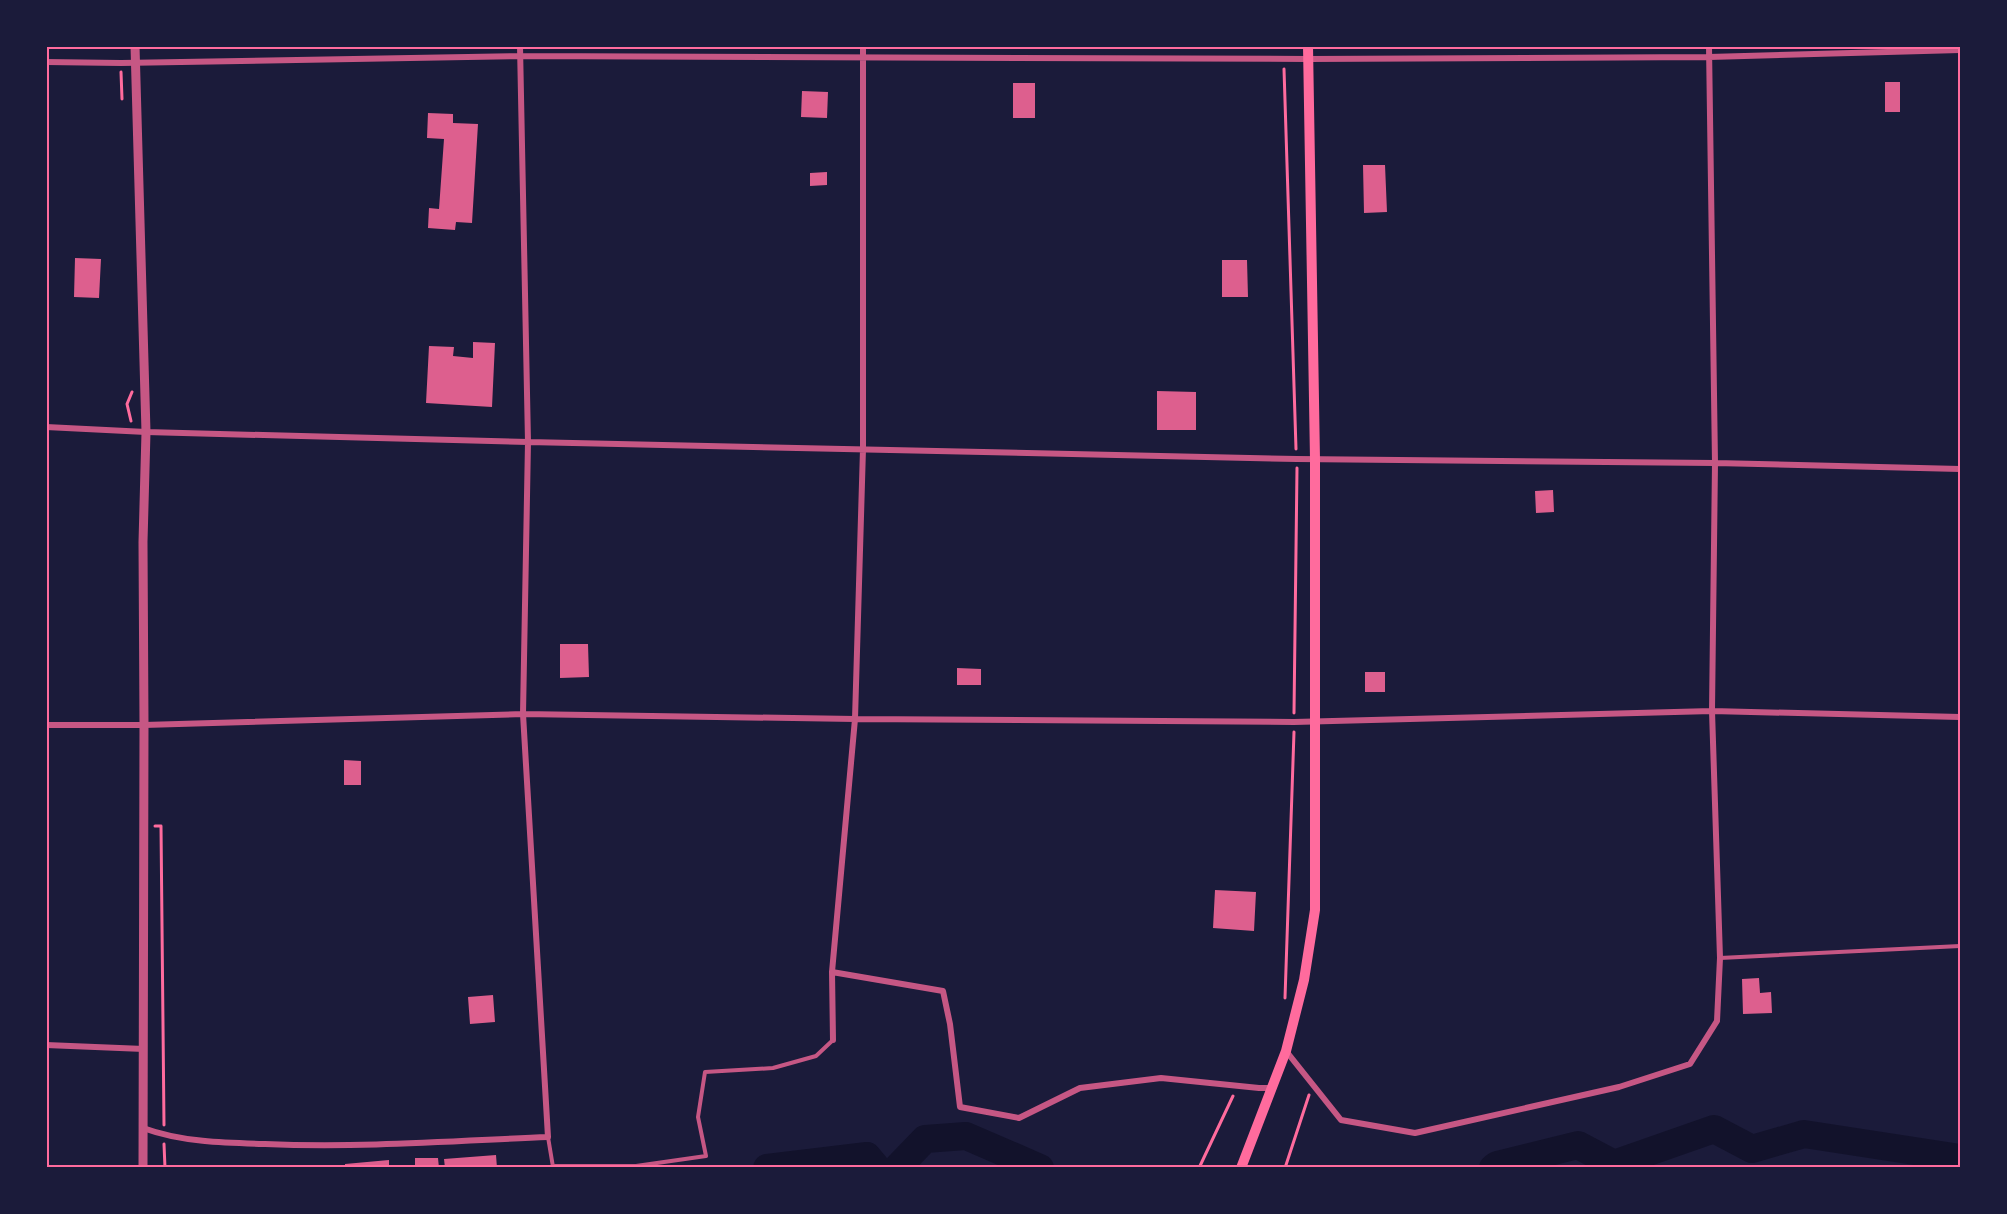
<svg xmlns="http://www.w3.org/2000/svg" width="2007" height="1214" font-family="'PT Sans Narrow',sans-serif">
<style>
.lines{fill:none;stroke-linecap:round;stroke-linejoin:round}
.river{stroke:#12122b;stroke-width:28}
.building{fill:#dd5f8e}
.path{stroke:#ff6b9d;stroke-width:3}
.service{stroke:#c65784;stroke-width:4}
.minor{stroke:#c65784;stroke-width:6}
.tertiary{stroke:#c65784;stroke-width:9}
.secondary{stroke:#ff6b9d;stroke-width:10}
.neatline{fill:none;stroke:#ff6b9d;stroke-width:2}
</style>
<rect width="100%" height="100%" fill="#1b1b3a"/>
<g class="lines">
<!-- river -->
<path class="river" d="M767 1168 867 1156 877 1168
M897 1168 925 1139 966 1136 1040 1168
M1493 1168 1497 1165 1578 1145 1614 1164 1714 1129 1752 1149 1804 1134 1960 1158"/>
</g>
<!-- building -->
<path class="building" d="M1885 82H1900V112H1885Z
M1013 83H1035V118H1013Z
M802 91 828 92 827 118 801 117Z
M428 113 453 114V123L478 124 472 223 456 222 455 230 428 228 429 208 439 209 444 139 427 138Z
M1363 165H1385L1387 212 1364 213Z
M827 172V185L810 186V173Z
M75 258 101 259 99 298 74 297Z
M1222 260H1247L1248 297H1222Z
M473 342 495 343 492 407 426 403 429 346 454 347 453 356 473 358Z
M1157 391 1196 392V430H1157Z
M1553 490 1554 512 1536 513 1535 491Z
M560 644H588L589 677 560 678Z
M957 668 981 669V685H957Z
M1365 672H1385V692H1365Z
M344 760 361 761V785H344Z
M1215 890 1256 892 1254 931 1213 928Z
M1759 978 1760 993 1771 992 1772 1013 1743 1014 1742 979Z
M493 995 495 1022 470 1024 468 997Z
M496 1155 497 1168H445L444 1159Z
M415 1158H438L439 1168H415Z
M389 1160V1168H345V1164Z"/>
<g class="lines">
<!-- path -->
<path class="path" d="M1284 69 1296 449
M121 72 122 99
M131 421 127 404 132 392
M1294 713 1297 468
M155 826H161L164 1125
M1285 998 1294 732
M164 1144 165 1168
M1199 1168 1233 1096
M1285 1168 1309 1095"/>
<!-- service -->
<path class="service" d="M1720 958 1960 946
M548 1137 553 1167
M553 1166H636L706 1156 698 1117 705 1072 773 1068 816 1056 833 1040"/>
<!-- minor -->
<path class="minor" d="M46 62 121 63 520 56 1308 59 1709 57 1960 50
M46 427 146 432 528 442 1297 459 1715 463 1960 469
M46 725H144L523 714 855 719 1294 722 1712 711 1960 717
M832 972 943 991 950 1024 960 1107 1019 1118 1080 1088 1161 1078 1259 1088H1271
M833 1040 832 972 855 719 863 449V46
M46 1045 144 1049
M1286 1051 1341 1120 1415 1133 1619 1087 1690 1064 1717 1021 1720 958 1712 711 1715 463 1709 46
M143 1128C181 1142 224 1143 265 1144 359 1148 454 1141 548 1137L523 714 528 442 520 46"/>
<!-- tertiary -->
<path class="tertiary" d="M135 46 146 432 143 542 144 725 143 1168"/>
<!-- secondary -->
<path class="secondary" d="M1241 1168 1286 1051 1304 980 1315 910V459L1308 46"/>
</g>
<!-- border -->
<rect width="2007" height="1214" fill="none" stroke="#1b1b3a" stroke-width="96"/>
<rect x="48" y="48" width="1911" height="1118" class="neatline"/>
</svg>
